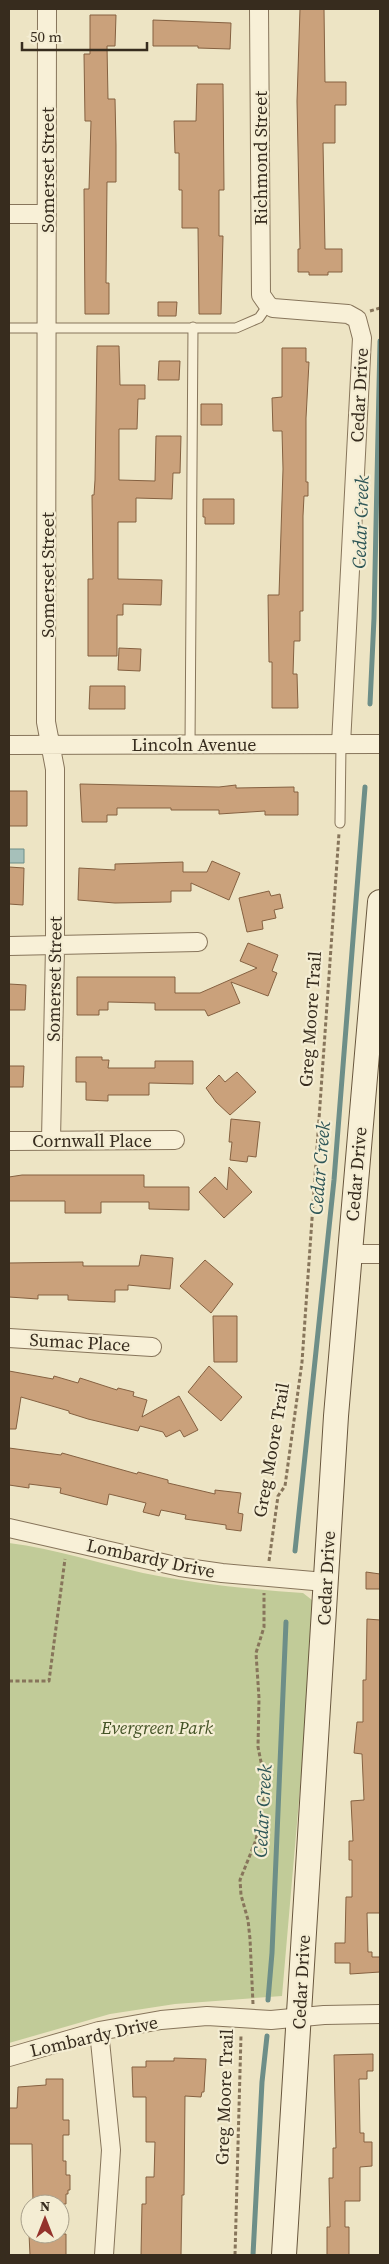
<svg xmlns="http://www.w3.org/2000/svg" width="389" height="2264" font-family="'Source Serif 4',serif">
<style>
.green{fill:#c1cb98}
.water{fill:#a6c0ba;stroke:#6d8e88}
.lines{fill:none;stroke-linecap:round;stroke-linejoin:round}
.stream{stroke:#6d8e88;stroke-width:5}
.building{fill:#caa17b;stroke:#856141}
.lane-casing{stroke:#87755b;stroke-width:11}
.street-casing{stroke:#87755b;stroke-width:20}
.secondary-casing{stroke:#69573e;stroke-width:26}
.path{stroke:#87755b;stroke-width:3;stroke-dasharray:4 2.5;stroke-linecap:butt}
.lane{stroke:#f8f0d7;stroke-width:9}
.street{stroke:#f8f0d7;stroke-width:18}
.secondary{stroke:#f8f0d7;stroke-width:24}
.labels{text-anchor:middle;dominant-baseline:central;stroke-width:4.5;stroke-linejoin:round;paint-order:stroke}
.street-label{font-size:18px;fill:#372c1e;stroke:#f4edd3}
.park-label{font-size:18px;font-style:italic;fill:#445326;stroke:#f4edd3}
.water-label{font-size:19px;font-style:italic;fill:#2e5657;stroke:#f4edd3}
</style>
<rect width="100%" height="100%" fill="#ede4c4"/>
<!-- green -->
<path class="green" d="M9 1543C55 1549 98 1563 143 1573 196 1584 249 1589 303 1593L312 1600 315 1615 282 1996 175 2004 110 2014 9 2043Z"/>
<!-- water -->
<path class="water" d="M9 849H24V863H9Z"/>
<g class="lines">
<!-- stream -->
<path class="stream" d="M370 704 374 618 380 341
M295 1551 334 1180 365 787
M268 2000 272 1953 286 1622
M253 2255 262 2082 267 2036"/>
</g>
<!-- building -->
<path class="building" d="M300 9H324L325 82H346V105H335V143H323L325 249H342V272H328V275H309V272H298V249H300L297 101Z
M90 15H116L115 46H107L108 99H115L116 145V182H107L106 283H109V314H85L84 189H89L91 121H85L84 54H90Z
M153 20 231 23 230 49 198 48V46H153Z
M197 84H223L224 190H219V236H223L221 314H199L198 228H182V190H179V153H175L174 121H196Z
M158 302H177L176 316H158Z
M97 346H119L120 385H145V399H138L137 429H119V480L155 481 156 436H181L180 473H173L172 499 136 498V522H118V579L162 580 161 605 123 604V615H117V656H88V579H93L92 495H94L95 480Z
M282 348H306V362H309L306 418V482H308V496H304L303 516V611H300V641H294L293 674H297L298 708H272V662H269L268 595H279L283 469 282 431H273L272 398 282 397Z
M159 361H180L179 380H158Z
M201 404H222V425H201Z
M203 499H234V524H205V517H203Z
M119 648 141 649 140 671 118 670Z
M90 686H125V709H89Z
M80 784 219 787 236 785V788L294 787V792H298V815H265V811L219 814V810H171V808H117V815H107V822H82Z
M9 791H27V826H9Z
M212 861 240 873 229 900 191 883V891H171V902L115 903 78 900 79 868 115 870V864L183 862V872H207Z
M9 867 24 868 23 905 9 904Z
M269 891 271 896 280 894 283 908 274 910 276 918 262 921 263 929 247 932 239 898Z
M248 943 278 955 272 971 277 973 268 996 231 982 240 1003 208 1016 205 1010H155V1003L108 1002V1010H99V1015H77V977H175V993H200L257 968 240 961Z
M9 984 26 985 25 1010H9Z
M76 1057H102V1060H109L108 1068H155V1061H193V1084L149 1083V1095H108V1101L86 1100V1082H76Z
M9 1066H24L23 1087H9Z
M237 1072 256 1092 230 1115 216 1102 206 1088 219 1075 225 1082Z
M231 1119 260 1122 256 1157 248 1156 247 1162 230 1160 232 1142H229Z
M229 1167 252 1192 224 1218 199 1192 215 1177 227 1190Z
M22 1175H144V1187H189V1210L149 1209V1202H101V1213H65V1201H9V1177Z
M141 1255 173 1258 170 1289 128 1285V1290H115V1302L68 1300V1295H38V1299L9 1297V1263L83 1262V1266H139Z
M205 1260 233 1284 211 1313 180 1286Z
M213 1316H237V1362H214Z
M209 1366 242 1397 221 1421 188 1392Z
M9 1371 53 1379 54 1376 78 1383 80 1378 117 1390 118 1388 134 1392 133 1396 147 1400 142 1417 179 1396 198 1430 184 1437 180 1430 166 1437 163 1432 140 1426 138 1431 88 1419 69 1413V1411L21 1397 16 1429H9Z
M9 1448 61 1455 62 1453 137 1474 138 1472 168 1480V1483L215 1494V1490L241 1493 238 1513 243 1514 241 1531 226 1529V1525L185 1519 186 1515 161 1510 159 1516 143 1512 146 1503 109 1494 107 1505 60 1493 61 1488 29 1484V1488L9 1485Z
M366 1572 380 1574V1589H366Z
M367 1619 380 1620V1913H367L368 1952H372V1957H380V1972L350 1974V1963H335V1943H345L346 1897H352V1860H349V1841H353L351 1801 364 1800 362 1754 354 1753 357 1722H363V1680H366Z
M373 2054V2071H367V2079H359L360 2133H364V2142H372V2166L360 2167V2201H345V2227H349V2255H327V2227H330L329 2178H333V2148H336L334 2055Z
M174 2058 206 2059 204 2092H202L201 2097 185 2096 184 2195H182L181 2255H141L142 2204H146V2177H154L155 2142H146V2097H133L132 2067H146V2061H174Z
M46 2079H63V2120H69V2135H63V2161H66V2175H70V2190H68V2194H66V2204H33L32 2144H9V2108H17L18 2087 46 2085Z
M29 2234H66V2255H30Z"/>
<g class="lines">
<!-- lane casing -->
<g class="lane-casing">
<path id="lane" d="M9 328H236L259 318 268 305
M190 744 193 327
M340 823 341 744"/>
</g>
<!-- street casing -->
<g class="street-casing">
<path id="street" d="M47 9 46 722 55 769V946L51 1140
M259 9 261 295 268 305 273 308 348 314 357 319 362 338 341 744
M9 214H47
M9 745 380 744
M9 946 198 942
M9 1141 175 1140
M349 1254H380
M9 1338 152 1347
M9 1528 180 1567 222 1573 325 1582
M99 2031 111 2150 104 2255
M9 2057 99 2031 161 2020 207 2016 271 2020 324 2015 380 2014"/>
</g>
<!-- secondary casing -->
<g class="secondary-casing">
<path id="secondary" d="M284 2255 336 1416 380 902"/>
</g>
<!-- path -->
<path class="path" d="M370 311 380 308
M269 1561 278 1496 285 1486 302 1362 339 833
M9 1681H49L65 1559
M253 2004 250 1939 248 1920 241 1895 240 1880 256 1840 266 1787 258 1747 259 1698 256 1653 264 1627V1593
M235 2255 241 2035"/>
<!-- lane -->
<use href="#lane" class="lane"/>
<!-- street -->
<use href="#street" class="street"/>
<!-- secondary -->
<use href="#secondary" class="secondary"/>
</g>
<g class="labels">
<!-- street labels -->
<g class="street-label">
<text transform="translate(260 158) rotate(-90)">Richmond Street</text>
<text transform="translate(47 170) rotate(-90)">Somerset Street</text>
<text transform="translate(359 395) rotate(-87)">Cedar Drive</text>
<text transform="translate(47 575) rotate(-90)">Somerset Street</text>
<text x="194" y="744">Lincoln Avenue</text>
<text transform="translate(54 979) rotate(-89)">Somerset Street</text>
<text transform="translate(310 1019) rotate(-86)">Greg Moore Trail</text>
<text x="92" y="1140">Cornwall Place</text>
<text transform="translate(356 1174) rotate(-85)">Cedar Drive</text>
<text transform="translate(80 1342) rotate(3)">Sumac Place</text>
<text transform="translate(271 1450) rotate(-80)">Greg Moore Trail</text>
<text transform="translate(151 1558) rotate(12)">Lombardy Drive</text>
<text transform="translate(326 1578) rotate(-87)">Cedar Drive</text>
<text transform="translate(301 1982) rotate(-87)">Cedar Drive</text>
<text transform="translate(94 2036) rotate(-13)">Lombardy Drive</text>
<text transform="translate(224 2097) rotate(-88)">Greg Moore Trail</text>
</g>
<!-- park labels -->
<g class="park-label">
<text x="157" y="1727">Evergreen Park</text>
</g>
<!-- water labels -->
<g class="water-label">
<text transform="translate(360 522) rotate(-88)">Cedar Creek</text>
<text transform="translate(319 1168) rotate(-85)">Cedar Creek</text>
<text transform="translate(262 1811) rotate(-87)">Cedar Creek</text>
</g>
</g>
<!-- border -->
<rect width="389" height="2264" fill="none" stroke="#372c1e" stroke-width="20"/>
<!-- north arrow -->
<g transform="translate(45 2219)"><circle r="24" fill="#f4edd3" stroke="#a8a08b"/>
<path d="M0-4L9 19L0 12L-9 19Z" fill="#94332c"/>
<text y="-8" font-size="14" font-weight="bold" text-anchor="middle" fill="#372c1e">N</text>
</g>
<!-- scale -->
<path d="M22 42v8h125v-8" fill="none" stroke="#372c1e" stroke-width="2.5"/>
<text x="30" y="42" font-size="15" fill="#372c1e" stroke="#f4edd3" stroke-width="4" paint-order="stroke">50 m</text>
</svg>
